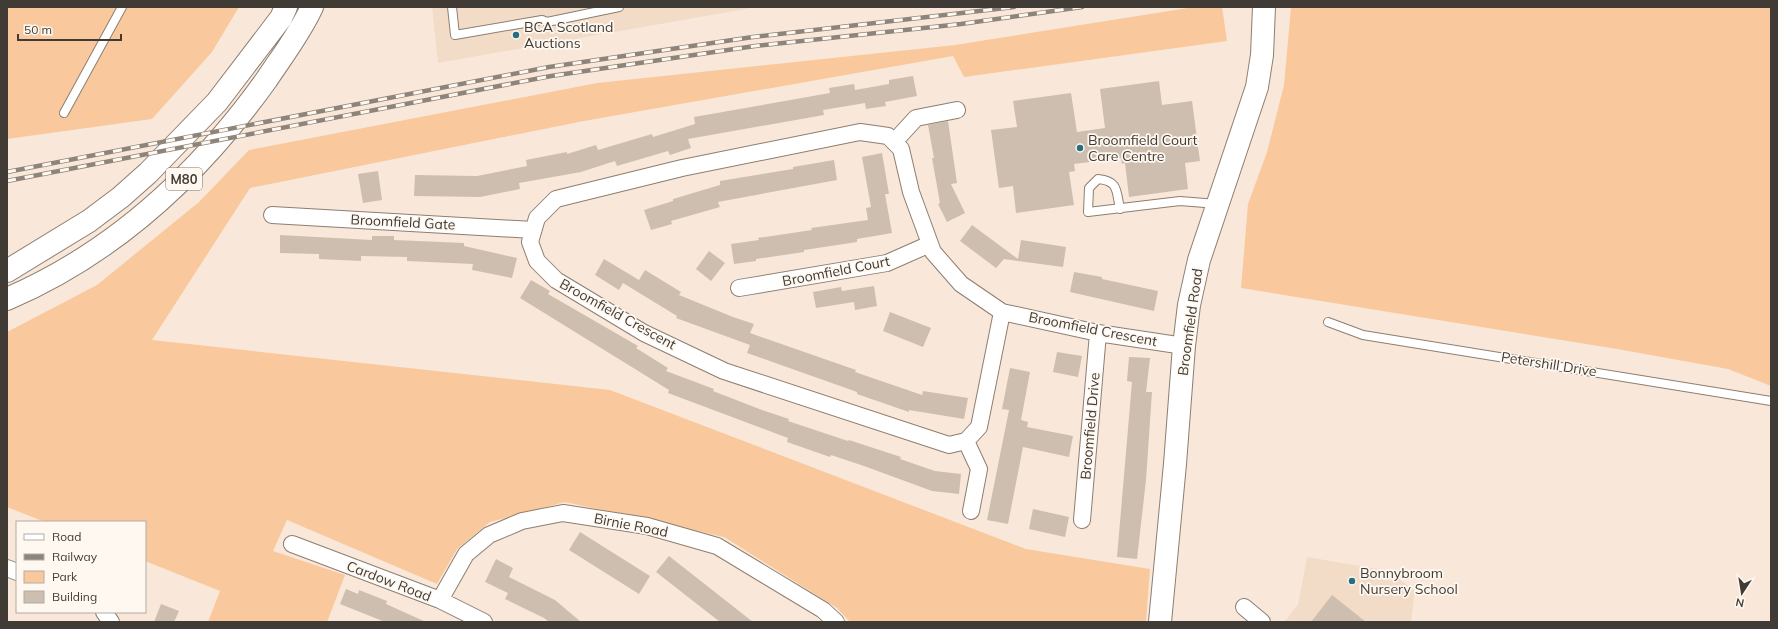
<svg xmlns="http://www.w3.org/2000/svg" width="1778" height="629" font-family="Mulish,sans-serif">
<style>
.built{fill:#f2dcc8}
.green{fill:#f9c99d}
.building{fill:#cebeaf}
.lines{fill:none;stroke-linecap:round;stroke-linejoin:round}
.lane-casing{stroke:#8d7e70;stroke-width:10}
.street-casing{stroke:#8d7e70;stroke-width:18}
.secondary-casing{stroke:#8d7e70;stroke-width:24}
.highway-casing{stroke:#8d7e70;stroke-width:24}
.lane{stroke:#fff;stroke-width:8}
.street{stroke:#fff;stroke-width:16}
.secondary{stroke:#fff;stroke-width:22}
.highway{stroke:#fff;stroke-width:22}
.rail-casing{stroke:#8f847a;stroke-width:4.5}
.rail{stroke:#fef8f1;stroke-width:3;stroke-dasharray:9;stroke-linecap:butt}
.poi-dot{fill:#286e7d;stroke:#fef8f1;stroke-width:1.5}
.labels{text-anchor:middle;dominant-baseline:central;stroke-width:3.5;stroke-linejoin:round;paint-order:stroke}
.shield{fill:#fef8f1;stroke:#7a746d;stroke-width:1}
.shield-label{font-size:13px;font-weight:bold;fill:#413b35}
.poi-label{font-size:14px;fill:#413b35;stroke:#fef8f1;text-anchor:start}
.street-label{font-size:14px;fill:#413b35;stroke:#fef8f1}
</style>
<rect width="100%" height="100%" fill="#f9e8d9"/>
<!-- built -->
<path class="built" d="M432 7H757L438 63Z
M1307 557 1389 571 1415 591 1411 622H1284L1298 605Z"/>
<!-- green -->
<path class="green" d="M7 7H239L212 52 152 119 7 139Z
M1194 7H1222L1227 41 964 77 953 56 584 121 250 188 152 340 610 390 1026 549 1150 569 1146 622H850L837 608 724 537 565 502 490 522 457 549 437 584 287 520 273 551 345 575 327 622H208L220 591 145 561V522H45L7 507V332L97 285 199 202 249 150 597 83 955 45Z
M1291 7H1771V386L1728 369 1617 349 1241 288 1248 204 1267 152 1284 85Z"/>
<!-- building -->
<path class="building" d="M913 76 917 96 885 102 886 106 866 109 865 103 823 110 824 115 688 139 691 148 670 155 668 151 617 166 615 161 581 172 519 183 520 189 480 197 414 196 415 175 477 176 527 166 526 160 567 152V154L596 145 598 150 652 134 653 137 695 124 694 117 830 93 829 88 854 84 855 90 889 84V80Z
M1159 81 1162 105 1192 101 1200 161 1185 163 1188 189 1129 197 1125 163 1122 164 1121 158 1074 164 1075 171 1069 172 1074 205 1016 213 1013 186 999 188 991 130 1017 127 1013 101 1071 93 1077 132 1105 128 1100 89Z
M948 121 957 183 951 184 965 213 947 222 938 204 940 203 932 158H934L928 125Z
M882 153 889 194H885L892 233 857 239V242L804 250V252L756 259V261L734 264 731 244 759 240 758 238 812 230 811 228 868 220 866 208 871 207 862 157Z
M834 160 837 180 718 202 720 207 671 221 672 224 651 230 644 210 673 201V199L720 185V181L793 169V167Z
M378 171 382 200 363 203 358 174Z
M972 225 1018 259 1021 240 1066 247 1063 267 1004 259 996 268 960 241Z
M280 235 372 240V236H394V240L464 243V246L517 258 512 278 472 270 473 264 407 261V257L361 256V261L319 259V254L280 253Z
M709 251 725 263 711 281 696 269Z
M604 259 639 280 645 270 681 292 679 295 733 317 754 324 750 333 856 370 855 372 922 395 923 391 968 398 964 419 909 410V412L857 394V392L747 353 750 345 676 318 677 316 623 283 619 290 595 275Z
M1074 272 1102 277V279L1158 291 1154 311 1070 292Z
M531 280 550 291 548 294 638 346 636 348 668 368 666 371 714 389 713 391 762 410 789 419 788 421 848 441 849 440 901 457 900 459 935 471 961 474 959 494 932 491 864 466 831 455 830 457 787 442 788 438 668 393 669 390 520 298Z
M874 286 877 306 855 310 854 302 816 308 813 292 841 287 842 291Z
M890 312 931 328 923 347 883 331Z
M1057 352 1082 356 1078 377 1053 372Z
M1129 357 1150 358 1146 392H1152L1146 480 1137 559 1117 557 1132 382 1127 381Z
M1010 368 1030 372 1021 420 1028 422 1027 427 1073 436 1069 457 1023 447 1008 524 987 520 1009 410 1002 409Z
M1033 509 1069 517 1065 537 1029 529Z
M580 532 650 576 639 594 569 550Z
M669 556 753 622H720L656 572Z
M496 559 513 568 509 577 555 600 581 622H549L544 618 505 599 508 593 485 582Z
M346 589 358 594 359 590 387 601 386 604 426 622H385L340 604Z
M1332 595 1366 622H1311Z
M161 604 179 611 174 622H154Z"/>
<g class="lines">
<!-- lane casing -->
<g class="lane-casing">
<path id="lane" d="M452 7 455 35 542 20 547 22 619 7
M64 113 122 7
M1120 209C1116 191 1119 181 1098 179L1089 188 1088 212 1180 201 1217 204
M1328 322 1363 335 1771 401"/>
</g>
<!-- street casing -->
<g class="street-casing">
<path id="street" d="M894 142 916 118 957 110
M272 215 533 230
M739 288 887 263 930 244
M1002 312 979 427 966 441 949 445 724 371 644 333 556 280 537 261 530 242 537 218 556 199 682 168 860 132 888 136 901 149 911 192 933 252 961 284 1002 312 1098 333 1184 346
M966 441 979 469 971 511
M1082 520 1098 333
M292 544 440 600 484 622
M7 568 17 572
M440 600 466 554 489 535 522 521 563 513 647 526 717 546 823 610 836 622
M1244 607 1262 622
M104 612 111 622"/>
</g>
<!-- secondary casing -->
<g class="secondary-casing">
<path id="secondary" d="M1160 622 1175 464 1184 346 1189 305 1199 260 1257 87 1262 55 1264 7"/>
</g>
<!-- highway casing -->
<g class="highway-casing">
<path id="highway" d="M7 271 89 221 121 197 148 173 217 102 281 18 286 7
M7 299C114 253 200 173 267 79 283 55 300 33 312 7"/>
</g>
<!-- lane -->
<use href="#lane" class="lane"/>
<!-- street -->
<use href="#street" class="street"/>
<!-- secondary -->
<use href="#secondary" class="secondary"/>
<!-- highway -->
<use href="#highway" class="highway"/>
<!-- rail casing -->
<g class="rail-casing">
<path id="rail" d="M7 172 549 67 753 37 1014 7
M7 181 551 76 755 46 961 24 1082 7"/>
</g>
<!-- rail -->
<use href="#rail" class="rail"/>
</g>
<!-- markers -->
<g class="poi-dot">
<circle cx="516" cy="35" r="4"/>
<circle cx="1080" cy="148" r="4"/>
<circle cx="1352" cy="581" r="4"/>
</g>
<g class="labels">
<!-- shield labels -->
<rect class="shield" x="166" y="168" width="36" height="22" rx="3"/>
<g class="shield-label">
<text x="184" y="179">M80</text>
</g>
<!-- poi labels -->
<g class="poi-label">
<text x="524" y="27">BCA Scotland<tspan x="524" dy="16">Auctions</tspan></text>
<text x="1088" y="140">Broomfield Court<tspan x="1088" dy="16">Care Centre</tspan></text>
<text x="1360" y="573">Bonnybroom<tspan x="1360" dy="16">Nursery School</tspan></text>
</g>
<!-- street labels -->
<g class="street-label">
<text transform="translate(403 222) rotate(3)">Broomfield Gate</text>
<text transform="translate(836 271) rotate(-11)">Broomfield Court</text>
<text transform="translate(618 314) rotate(29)">Broomfield Crescent</text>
<text transform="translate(1190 322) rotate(-82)">Broomfield Road</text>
<text transform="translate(1093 329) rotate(11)">Broomfield Crescent</text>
<text transform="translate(1549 364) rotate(9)">Petershill Drive</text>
<text transform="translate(1090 426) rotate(-85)">Broomfield Drive</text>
<text transform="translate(631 525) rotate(11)">Birnie Road</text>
<text transform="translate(389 581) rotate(21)">Cardow Road</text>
</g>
</g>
<!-- border -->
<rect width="1778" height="629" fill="none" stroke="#413b35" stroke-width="16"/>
<!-- legend -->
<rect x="16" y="521" width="130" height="92" fill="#fef8f1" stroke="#b2aca6"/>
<rect x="24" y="534" width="20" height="6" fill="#ffffff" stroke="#b2aca6"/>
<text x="52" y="541" font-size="12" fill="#413b35">Road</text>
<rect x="24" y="554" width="20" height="6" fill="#8f847a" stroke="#b2aca6"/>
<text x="52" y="561" font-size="12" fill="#413b35">Railway</text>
<rect x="24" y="571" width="20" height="12" fill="#f9c99d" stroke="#b2aca6"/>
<text x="52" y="581" font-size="12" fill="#413b35">Park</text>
<rect x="24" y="591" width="20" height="12" fill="#cebeaf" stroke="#b2aca6"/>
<text x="52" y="601" font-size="12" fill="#413b35">Building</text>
<!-- north arrow -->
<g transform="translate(1742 593) rotate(192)" stroke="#fef8f1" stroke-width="3" paint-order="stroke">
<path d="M0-3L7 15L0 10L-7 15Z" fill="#413b35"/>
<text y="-6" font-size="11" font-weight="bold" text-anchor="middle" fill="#413b35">N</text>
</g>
<!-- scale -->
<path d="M18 34v6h103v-6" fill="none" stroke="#413b35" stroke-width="2"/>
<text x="24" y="34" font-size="12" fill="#413b35" stroke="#fef8f1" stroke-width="3" paint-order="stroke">50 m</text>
</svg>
